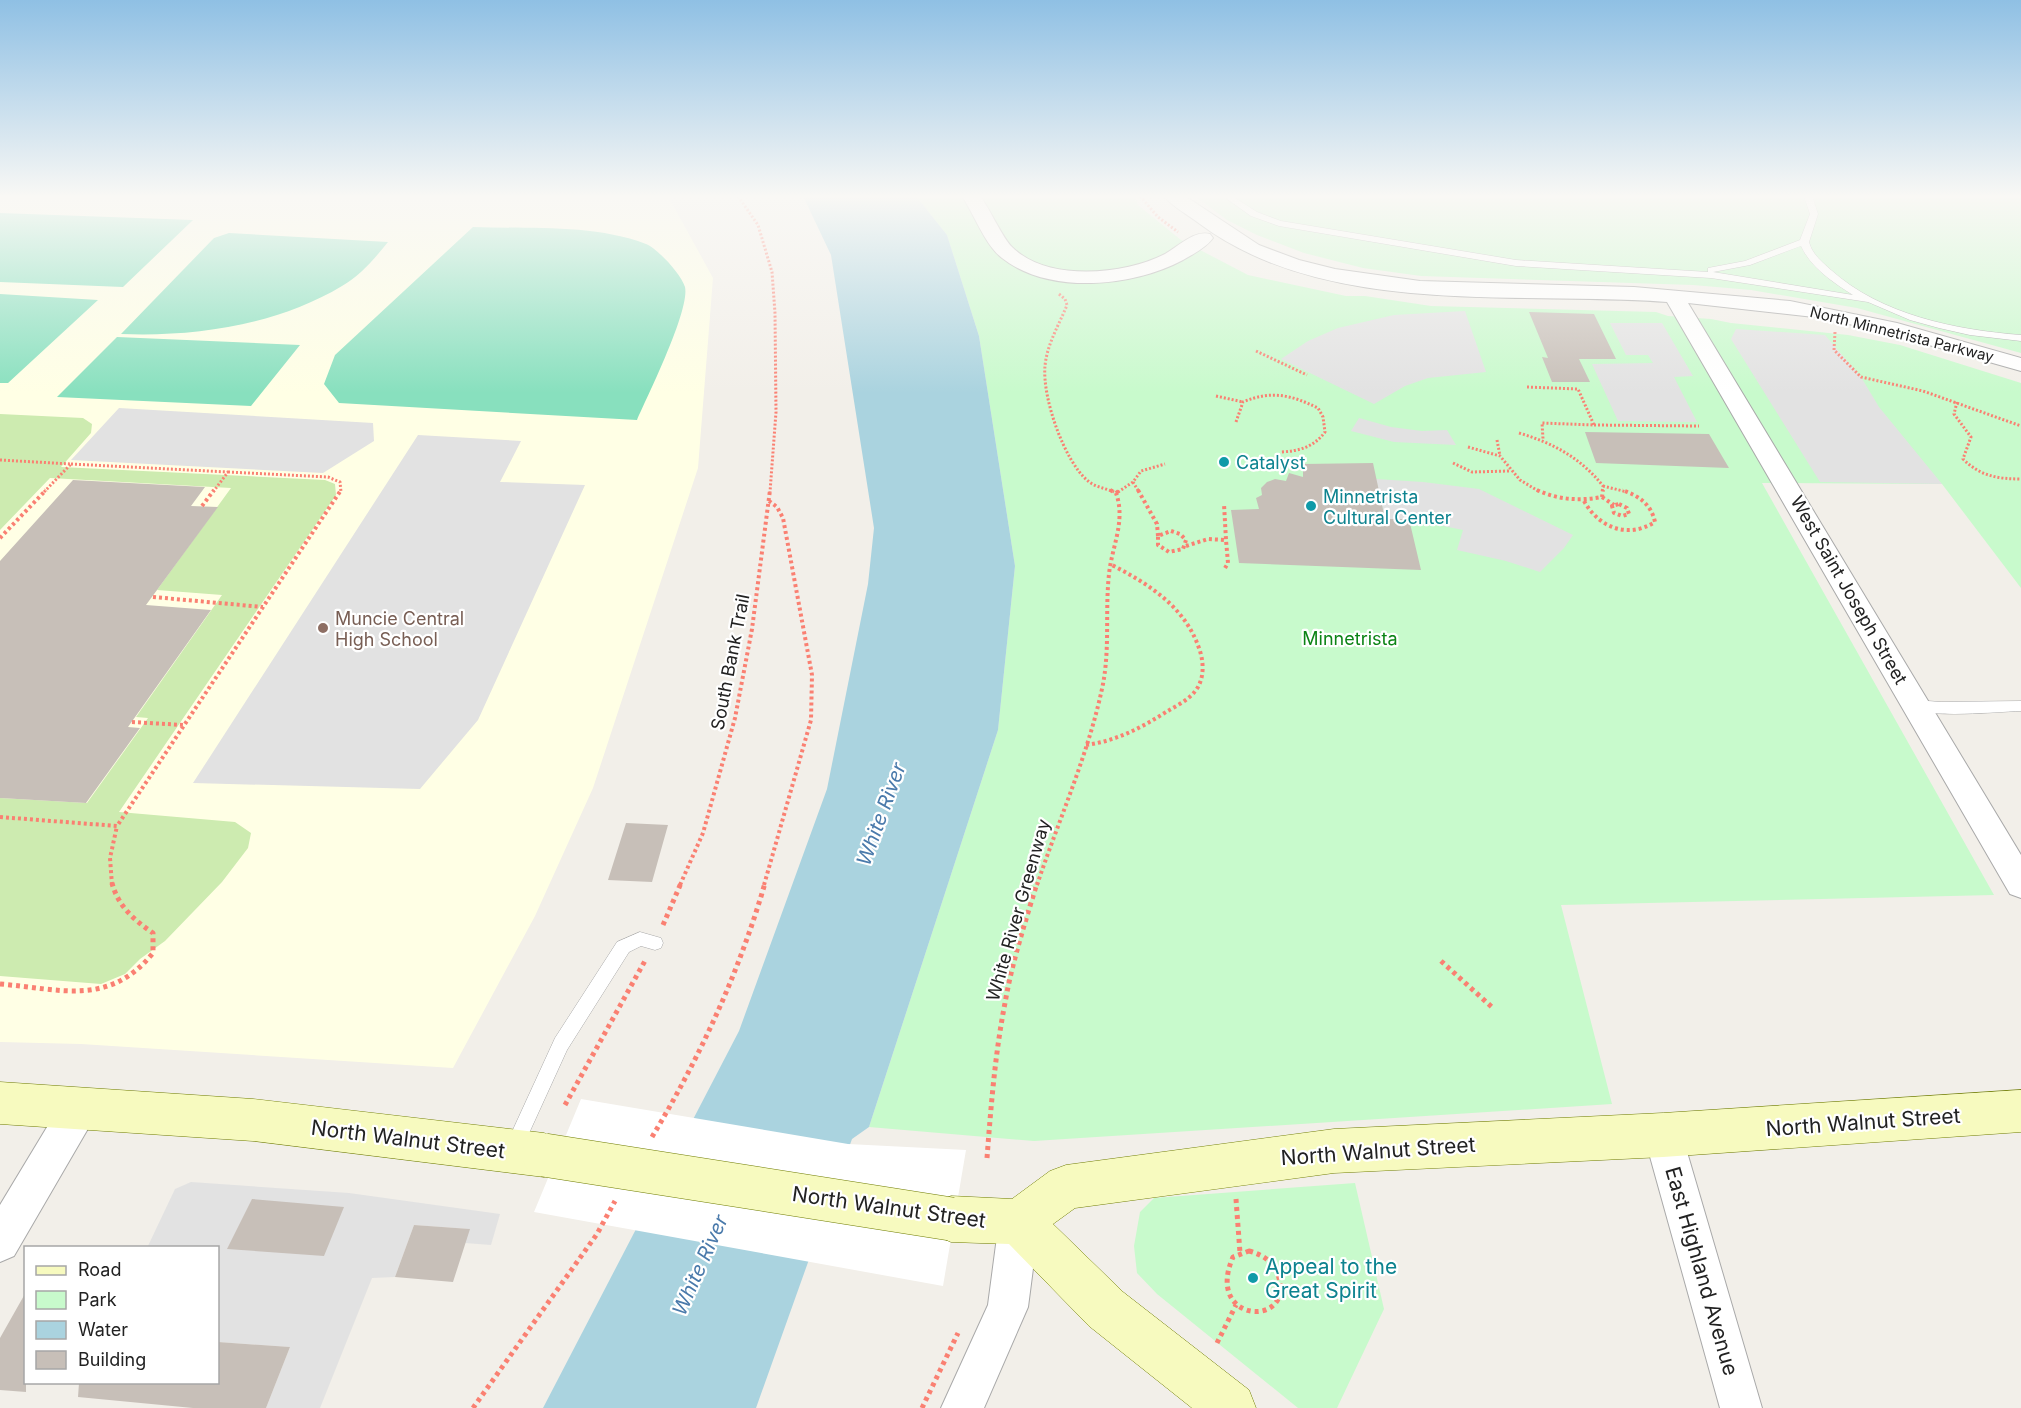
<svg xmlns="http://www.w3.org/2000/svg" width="2021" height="1408" font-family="Inter,sans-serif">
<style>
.education{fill:#ffffe5}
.grass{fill:#cdebb0}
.park{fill:#c8facc}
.pitch{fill:#88e0be}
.parking{fill:#e2e2e2}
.water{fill:#aad3df}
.pier{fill:#fff}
.building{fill:#c7bfb8}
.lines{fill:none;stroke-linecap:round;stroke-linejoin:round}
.service-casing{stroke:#a9a9a9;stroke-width:1}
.minor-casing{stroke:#a9a9a9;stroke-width:2}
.secondary-casing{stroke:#707d05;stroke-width:1}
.path-far2{stroke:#fa8072;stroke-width:3;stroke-dasharray:2 2;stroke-linecap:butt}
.path-far1{stroke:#fa8072;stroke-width:4;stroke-dasharray:3 3;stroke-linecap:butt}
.path{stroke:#fa8072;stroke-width:5;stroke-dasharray:4 4;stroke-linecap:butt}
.service{fill:#fff;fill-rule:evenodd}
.minor{fill:#fff;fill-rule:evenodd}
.secondary{fill:#f7fabf;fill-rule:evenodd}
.secondary-bridge-casing{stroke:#707d05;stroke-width:44;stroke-linecap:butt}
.secondary-bridge{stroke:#f7fabf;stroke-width:43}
.culture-dot{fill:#0f9aa8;stroke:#fff;stroke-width:2}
.education-dot{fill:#8d6e63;stroke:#fff;stroke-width:2}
.labels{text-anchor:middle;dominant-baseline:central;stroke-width:4.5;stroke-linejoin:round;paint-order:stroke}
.far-street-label{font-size:15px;fill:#222;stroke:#fff}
.culture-label{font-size:18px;fill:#0d838f;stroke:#fff;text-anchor:start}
.street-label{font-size:18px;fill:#222;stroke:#fff}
.education-label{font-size:18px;fill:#785e54;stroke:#fff;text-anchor:start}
.park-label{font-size:18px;fill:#0c8416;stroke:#fff}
.water-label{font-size:20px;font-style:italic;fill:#4a7aab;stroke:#fff}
.near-street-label{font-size:21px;fill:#222;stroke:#fff}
.near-culture-label{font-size:21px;fill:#0d838f;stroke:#fff;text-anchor:start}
</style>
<rect width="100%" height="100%" fill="#f2efe9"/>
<!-- education -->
<path class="education" d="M0 196H668L713 278 698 468 593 788 535 916 453 1068 81 1044 0 1042Z"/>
<!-- grass -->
<path class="grass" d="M0 414 83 418 92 424 91 433 61 467 325 480 335 484 336 495 119 812 235 822 251 833 248 848 222 882 165 941 140 959 125 974 101 984 0 976V798L87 803 148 718 136 717 222 595 157 590 231 488 50 478 0 530Z"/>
<!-- park -->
<path class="park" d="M916 196H1134L1138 205 1181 240 1248 275 1346 296H1365L1431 306 1656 312 1668 316 1711 319 1731 323 1848 335 1900 345 2021 383V588L1942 484 1762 483 1994 895 1561 905 1612 1104 1034 1141 869 1127 998 730 1015 566 979 336 947 235Z
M1195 196H2021V353L1857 308 1751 290 1693 285 1421 276 1363 268 1304 253 1257 235 1227 220Z
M1355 1183 1384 1309 1337 1408H1298L1157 1294 1137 1273 1134 1246 1140 1212 1154 1198Z"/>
<!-- pitch -->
<path class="pitch" d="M0 213 193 220 123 287 0 282Z
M473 227C529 229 593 224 646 244 658 249 681 274 685 287 690 310 648 395 637 420L339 403 324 384 335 355Z
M229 233 388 242C375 258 361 275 342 286 277 325 196 337 121 334L214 238Z
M0 294 98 300 8 383H0Z
M117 337 300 345 251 406 57 397Z"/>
<!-- parking -->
<path class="parking" d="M1465 311 1486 372 1428 378 1405 386 1374 404 1281 359 1308 341 1338 328 1394 315Z
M1610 323H1662L1693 376 1674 377 1697 422 1618 421 1592 364 1653 363 1648 355H1626Z
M1736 329 1825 335 1861 377 1879 407 1942 484 1820 482 1731 339Z
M119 408 373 423 374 441 323 473 71 460Z
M1359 418 1391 427 1422 431 1447 430 1456 445 1394 442 1351 431Z
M418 435 521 441 500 482 585 485 478 720 420 789 193 783Z
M1376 479 1423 482 1479 489 1573 535 1564 548 1540 572 1506 561 1457 550 1463 530 1409 519H1385Z
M191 1182 349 1193 500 1214 491 1245 465 1243 469 1229 414 1225 395 1277 372 1278 320 1408H266L290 1347 218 1342V1248H147L175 1189Z"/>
<!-- water -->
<path class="water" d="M803 196H916L947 235 979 336 1015 566 998 730 869 1127 852 1139 756 1408H543L739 1031 827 789 868 584 874 528 831 255Z"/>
<!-- pier -->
<path class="pier" d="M581 1099 848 1144 966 1150 943 1286 534 1212Z"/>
<!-- building -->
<path class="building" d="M1529 312 1594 314 1616 359H1579L1590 382H1552L1542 357 1548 358Z
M1585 432 1709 434 1729 468 1596 463Z
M1373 463 1385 519H1409L1421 570 1239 563 1231 510 1259 509 1256 498 1262 495 1261 488 1267 482 1275 479 1286 481 1289 473 1303 477V464Z
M73 480 205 487 191 506 218 507 146 605 211 610 128 727 140 728 86 803 0 798V561Z
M626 823 668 825 652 882 608 880Z
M252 1199 344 1207 324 1256 227 1249Z
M414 1225 470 1229 453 1282 395 1277Z
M26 1292V1392L0 1390V1338Z
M218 1342 290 1347 266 1408H193L78 1397 79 1383H218Z"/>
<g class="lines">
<!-- service casing -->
<g class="service-casing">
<path id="service" d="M1223 196H1232L1257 212 1281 221 1516 260 1708 272V268L1745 261 1800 240 1810 214 1804 196H1812L1818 214 1809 242C1812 254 1822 262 1831 270 1881 315 1956 330 2021 335V341L1970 335 1939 328 1910 320 1868 302 1711 278 1516 266 1279 226 1251 216ZM1801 246C1811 268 1834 283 1853 295L1713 272 1750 265Z
M1915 700 1941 702 2021 701V711C1991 712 1938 718 1910 709L1908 705 1910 701Z
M640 932 661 938 663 943 661 948 655 950 641 946 629 952 567 1050 520 1153 514 1156 508 1153 505 1147 555 1038 617 942Z"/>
</g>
<!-- minor casing -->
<g class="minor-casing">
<path id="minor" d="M962 196H980C990 209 1002 237 1012 247 1047 282 1124 275 1165 254 1179 246 1194 230 1210 234L1213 238C1206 248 1193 254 1183 260 1133 287 1049 295 1002 258 985 245 974 214 962 196Z
M1164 196H1185L1259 245 1299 260 1335 269 1420 281 1634 287 1790 301 1897 323 2021 358V371L1883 332 1823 318 1688 303 2021 855V898L2010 894 1667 302C1518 291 1326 318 1200 224 1189 215 1172 207 1164 196Z
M80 1089 93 1094 98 1107 93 1120 14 1256 0 1262V1205L67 1094Z
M1663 1116 1676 1122 1682 1135 1762 1408H1720L1644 1135 1650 1122Z
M1019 1202 1033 1208 1039 1222 1028 1307 984 1408H941L988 1305 999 1222 1005 1208Z"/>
</g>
<!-- secondary casing -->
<g class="secondary-casing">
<path id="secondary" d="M0 1082 253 1099 544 1133 559 1140 566 1155 559 1170 544 1177 253 1141 0 1124Z
M2021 1090V1132L1663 1157 1334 1173 1075 1208 1053 1224 1123 1292 1249 1390 1256 1408H1192L1089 1326 1009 1244 951 1242 935 1235 928 1219 935 1203 951 1196 1012 1199 1050 1171 1066 1165 1334 1129 1663 1113Z"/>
</g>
<!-- path-far2 -->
<path class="path-far2" d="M738 196 758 225 772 272 775 313 776 412 770 492
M1140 196 1158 217 1178 232
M1059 294 1065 299 1067 305C1059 325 1047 344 1045 366 1042 397 1064 461 1088 481 1095 487 1105 488 1114 492
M1835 332 1834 350 1861 377 1923 391 2021 426
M1256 351 1307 375
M1527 387 1578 389 1594 425 1542 423 1543 439
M1216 396 1243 402
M1957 402 1954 414 1971 437 1963 459C1980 476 1998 479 2021 479
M1236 422 1243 402C1272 390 1291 395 1318 408L1323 417 1325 432C1314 447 1299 451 1281 452
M1594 425 1699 426
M1519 433C1553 443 1581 458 1603 486L1602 492
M1497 440 1500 456
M1468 447 1500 456 1520 480 1540 492
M0 460 71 464 44 492
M1453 463 1472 472 1509 471
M71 464 228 472 213 492
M228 472 328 477 340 482 341 492
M1133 482 1139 492
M1603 486 1627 492
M1118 492 1133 482 1141 471 1165 464"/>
<!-- path-far1 -->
<path class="path-far1" d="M1138 490 1157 524 1158 536
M1537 490C1558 500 1580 501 1602 497L1603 490
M1116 493 1120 490
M1602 497 1614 505
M1584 501C1599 528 1628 539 1655 522 1651 504 1639 496 1622 490
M1619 504 1627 508 1629 514 1622 516 1614 513 1612 506Z
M202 506 214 490
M1171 531 1180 534 1186 540 1183 549 1169 552 1158 545V536Z
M0 538 46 490
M1186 546 1208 539 1226 540 1224 504
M1225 568 1228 563 1226 540
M153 597 263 607
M132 722 183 725
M1086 745C1116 741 1141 728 1166 712 1176 706 1189 700 1196 690 1204 679 1204 664 1200 651 1186 607 1149 584 1110 564
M0 817 117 826 341 490
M112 885 110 858 117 826
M680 885 703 833 735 718 752 629 770 490
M764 885 811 720 812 675 783 518 777 507 769 501
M1037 885C1059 819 1089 753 1103 684 1110 647 1105 611 1109 574 1112 546 1126 521 1116 493L1110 490"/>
<!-- path -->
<path class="path" d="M663 925 681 883
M1441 961 1494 1009
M0 984C61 989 109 1007 153 953V933C134 920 118 906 112 883
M565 1105 646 959
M652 1137C700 1057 739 973 765 883
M987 1158C991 1106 995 1054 1005 1003 1012 962 1025 923 1037 883
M1236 1199 1240 1253
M1249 1251C1264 1255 1275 1263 1279 1278 1293 1328 1204 1323 1233 1257Z
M1217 1343 1236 1305
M473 1408 597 1234 615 1201
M922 1408 958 1333"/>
<!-- service -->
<use href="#service" class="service"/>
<!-- minor -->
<use href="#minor" class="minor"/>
<!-- secondary -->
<use href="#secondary" class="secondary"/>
<!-- secondary-bridge casing -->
<g class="secondary-bridge-casing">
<path id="secondary-bridge" d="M544 1155 951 1219"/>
</g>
<!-- secondary-bridge -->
<use href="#secondary-bridge" class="secondary-bridge"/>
</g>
<!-- sky -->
<linearGradient id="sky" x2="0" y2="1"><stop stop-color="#8fc0e4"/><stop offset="0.5" stop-color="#f9f8f5"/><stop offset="1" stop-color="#f9f8f5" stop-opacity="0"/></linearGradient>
<rect width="2021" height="393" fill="url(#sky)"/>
<!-- markers -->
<g class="culture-dot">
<circle cx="1224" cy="462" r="6"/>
<circle cx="1311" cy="506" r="6"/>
<circle cx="1253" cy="1278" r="6"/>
</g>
<circle class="education-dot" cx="323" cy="628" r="6"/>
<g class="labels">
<!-- far-street labels -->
<g class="far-street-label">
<text transform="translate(1902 334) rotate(14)">North Minnetrista Parkway</text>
</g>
<!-- culture labels -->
<g class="culture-label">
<text x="1236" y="462">Catalyst</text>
<text x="1323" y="496">Minnetrista<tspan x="1323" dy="21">Cultural Center</tspan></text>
</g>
<!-- street labels -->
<g class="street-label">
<text transform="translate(1849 590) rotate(60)">West Saint Joseph Street</text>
<text transform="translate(730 662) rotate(-79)">South Bank Trail</text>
<text transform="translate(1018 910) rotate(-74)">White River Greenway</text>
</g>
<!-- education labels -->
<g class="education-label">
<text x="335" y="618">Muncie Central<tspan x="335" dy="21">High School</tspan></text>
</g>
<!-- park labels -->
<g class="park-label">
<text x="1350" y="638">Minnetrista</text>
</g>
<!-- water labels -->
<g class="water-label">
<text transform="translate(881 814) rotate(-70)">White River</text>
<text transform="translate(700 1265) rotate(-66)">White River</text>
</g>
<!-- near-street labels -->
<g class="near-street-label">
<text transform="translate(1863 1122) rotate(-4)">North Walnut Street</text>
<text transform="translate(408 1139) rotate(7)">North Walnut Street</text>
<text transform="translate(1378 1151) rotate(-4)">North Walnut Street</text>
<text transform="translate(889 1207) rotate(8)">North Walnut Street</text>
<text transform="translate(1702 1271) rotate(74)">East Highland Avenue</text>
</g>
<!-- near-culture labels -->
<g class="near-culture-label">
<text x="1265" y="1266">Appeal to the<tspan x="1265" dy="24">Great Spirit</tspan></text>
</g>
</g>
<!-- legend -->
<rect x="24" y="1246" width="195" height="138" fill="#ffffff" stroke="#a7a7a7" stroke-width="1.5"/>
<rect x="36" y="1266" width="30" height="9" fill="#f7fabf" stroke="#a7a7a7" stroke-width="1.5"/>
<text x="78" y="1276" font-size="18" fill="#222222">Road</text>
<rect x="36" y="1291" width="30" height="18" fill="#c8facc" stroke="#a7a7a7" stroke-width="1.5"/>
<text x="78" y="1306" font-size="18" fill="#222222">Park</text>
<rect x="36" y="1321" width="30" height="18" fill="#aad3df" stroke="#a7a7a7" stroke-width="1.5"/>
<text x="78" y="1336" font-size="18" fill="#222222">Water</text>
<rect x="36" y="1351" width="30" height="18" fill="#c7bfb8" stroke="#a7a7a7" stroke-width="1.5"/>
<text x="78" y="1366" font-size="18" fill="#222222">Building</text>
</svg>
